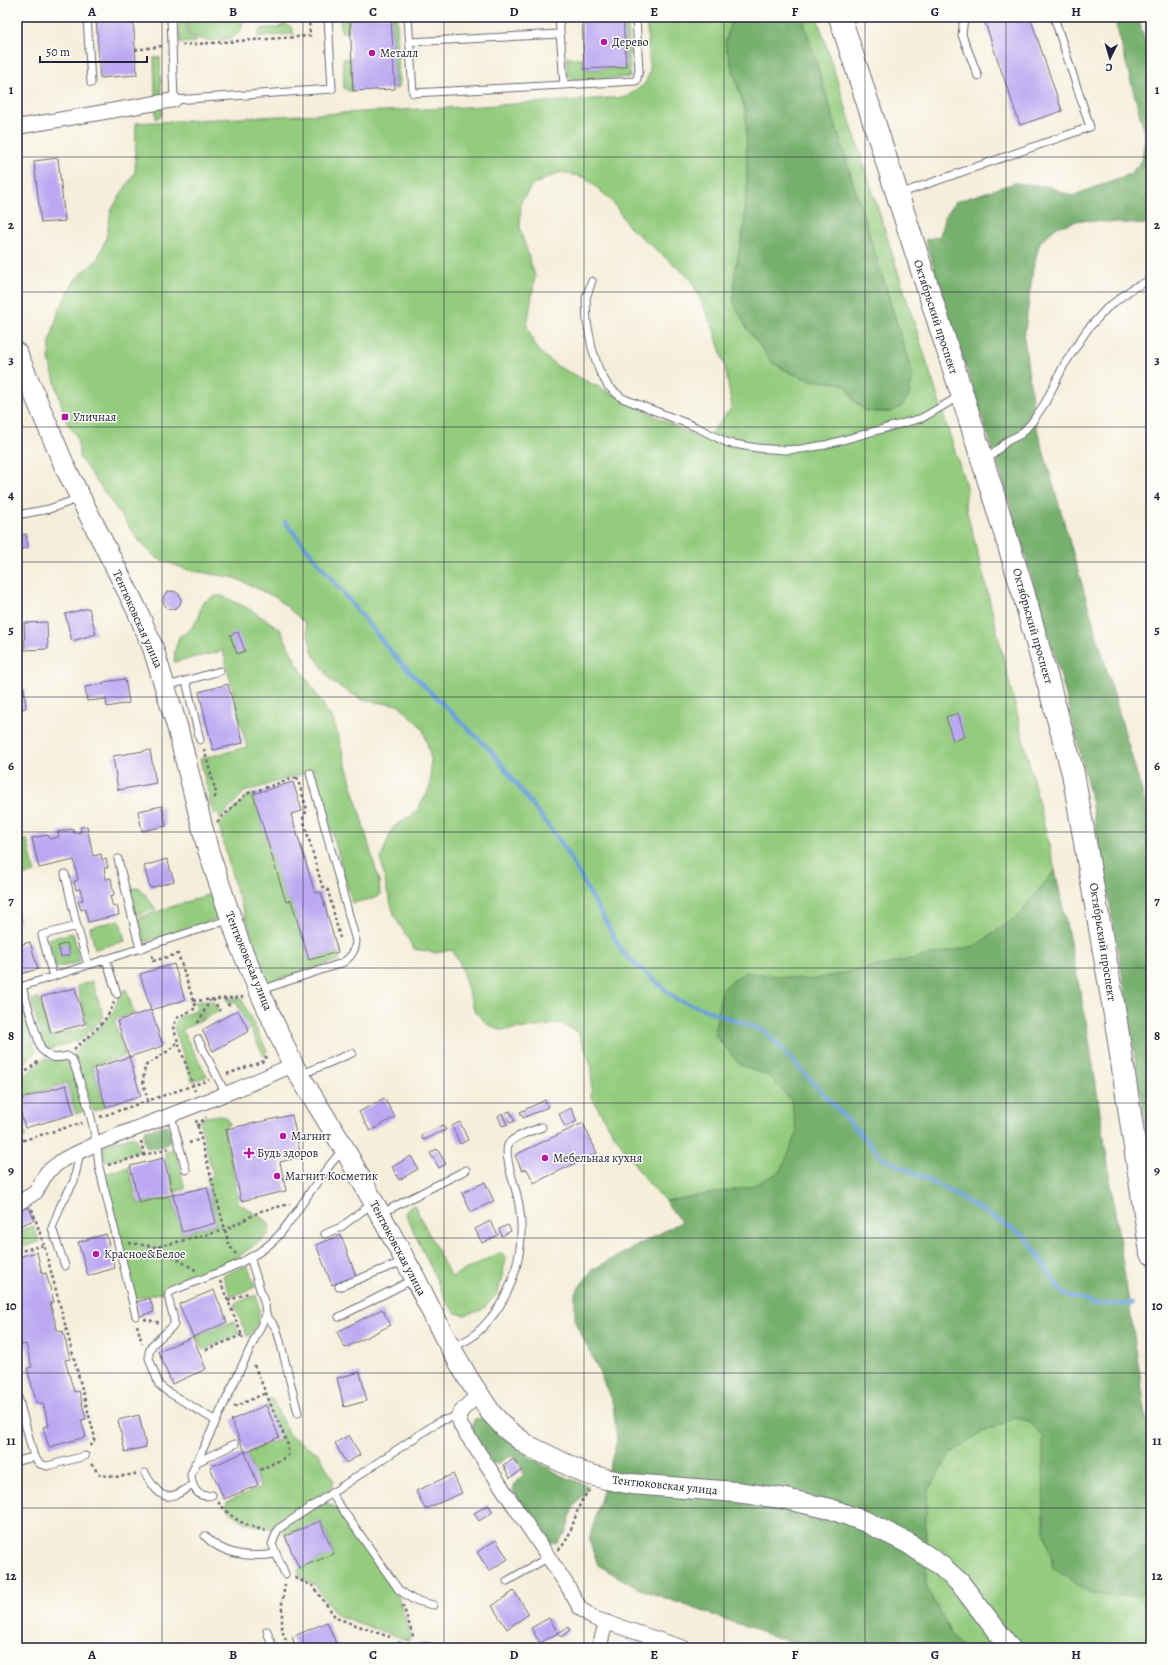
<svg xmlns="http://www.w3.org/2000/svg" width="1168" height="1665" font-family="Alegreya,serif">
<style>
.green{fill:#94cc7f;stroke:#5b775d;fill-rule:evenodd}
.forest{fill:#77b06e;stroke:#4c6954}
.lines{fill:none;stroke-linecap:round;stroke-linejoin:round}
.stream{stroke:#6ca2d9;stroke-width:4.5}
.building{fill:#bca8f2}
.lane-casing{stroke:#6c6973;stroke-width:9}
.street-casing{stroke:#6c6973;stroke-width:16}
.secondary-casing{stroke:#6c6973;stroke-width:22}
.primary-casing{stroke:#6c6973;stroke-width:24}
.path{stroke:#6c6973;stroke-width:2.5;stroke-dasharray:3 3;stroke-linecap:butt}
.lane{stroke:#fff;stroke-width:7}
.street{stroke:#fff;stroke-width:14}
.secondary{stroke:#fff;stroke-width:20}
.primary{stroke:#fff;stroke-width:22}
.grid{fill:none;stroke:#22223b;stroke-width:1;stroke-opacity:0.55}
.poi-dot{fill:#b5179e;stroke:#fdfcf7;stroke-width:1.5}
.labels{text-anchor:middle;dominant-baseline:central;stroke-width:3;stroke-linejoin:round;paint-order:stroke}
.poi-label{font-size:12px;fill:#22223b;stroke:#fdfcf7;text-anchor:start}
.street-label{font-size:12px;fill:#22223b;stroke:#fdfcf7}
.neatline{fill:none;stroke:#22223b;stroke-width:1.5}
.grid-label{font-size:13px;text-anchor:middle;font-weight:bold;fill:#22223b}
</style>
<rect width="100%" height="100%" fill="#fdfcf7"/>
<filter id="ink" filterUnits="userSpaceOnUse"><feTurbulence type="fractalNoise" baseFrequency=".025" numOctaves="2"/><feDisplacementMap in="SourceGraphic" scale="8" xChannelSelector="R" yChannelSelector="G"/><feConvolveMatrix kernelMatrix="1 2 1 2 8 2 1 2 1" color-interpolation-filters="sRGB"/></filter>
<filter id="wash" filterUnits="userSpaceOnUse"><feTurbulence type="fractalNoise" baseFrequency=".012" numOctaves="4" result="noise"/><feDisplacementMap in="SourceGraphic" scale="16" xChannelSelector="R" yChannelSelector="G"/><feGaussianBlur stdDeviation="0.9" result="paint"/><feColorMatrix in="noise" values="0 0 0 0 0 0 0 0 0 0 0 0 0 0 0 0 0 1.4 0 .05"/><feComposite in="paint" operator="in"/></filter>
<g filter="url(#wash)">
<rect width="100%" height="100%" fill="#f5eeda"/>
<!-- green -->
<path class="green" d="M178 17H185L188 34 196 40V42L180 43Z
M186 17H243C243 21 243 26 241 30 232 44 202 43 190 34Z
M340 17H349V32H341Z
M392 17H397L399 85 397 89H395Z
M624 17H628L630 77 573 81 567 75V57L581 58 584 70 626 68Z
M646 17H732L725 44 746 113 747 184 744 228 735 271 746 327 773 363 791 373 810 380 840 383 848 387C858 412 867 413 892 412L913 376 802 17H817L967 489 965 504 985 582 1055 870 1020 919 771 1073 794 1098 801 1133 784 1174 751 1191 665 1201 644 1178 604 1119 591 1096 592 1068 578 1032 560 1023 537 1027 501 1030 487 1024 475 1012 460 964 452 950 436 953 414 949 395 917 387 891 381 859 392 828 416 812 430 788 431 759 423 729 399 705 362 700 332 682 313 654 305 623 277 598 235 578 188 570 156 558 140 542 79 457V448L76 435 66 421 49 360 50 341 59 310 76 278 97 260 106 239 111 210 135 172 136 123 465 107 626 97 645 84 650 71ZM561 172 586 178 612 201 629 227 691 279 714 330 725 367 732 407 710 434 693 435 557 366 538 351 527 327 535 276 520 229 521 202 532 185Z
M284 24 291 27 294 34 258 37 259 31 264 28H278Z
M17 36 21 125 17 127Z
M160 57 162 115 156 119 154 58Z
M351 58 352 91H349L344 88 343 59Z
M215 596H223L251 610 280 629 297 664 334 722 379 881 380 894 376 898 352 903 315 770 244 792 220 819 218 812 213 814 200 759 247 747 223 651 174 662 175 650 179 637 190 630 198 619 202 603Z
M253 794 286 901 291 900 309 960 338 952 340 960 268 982 235 887 219 825 247 796Z
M27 839 35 873 20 876 17 865V842Z
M139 887 156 909 136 915 129 890Z
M213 893 220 918 145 942 138 918Z
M120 920 125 941 95 949 90 927Z
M73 933 80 962 56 968 48 939Z
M92 981 104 1017 82 1039 47 1050 44 1047 31 1000 39 998 50 1037 88 1027 77 986Z
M126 989 134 1013 114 1020 125 1056 92 1066 105 1107 93 1111 73 1054 113 1013 120 994Z
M241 998 267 1051 264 1056 236 1002 229 1005 226 999Z
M211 1000H212L219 1011 200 1021Z
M208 1001 198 1022 182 1030 207 1076 192 1081 174 1027 178 1018 197 1009 195 1002Z
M25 1011 36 1052 17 1068V1013Z
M45 1058C56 1064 61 1057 69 1062L87 1110 76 1114 67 1083 17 1099V1082Z
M17 1106 26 1137 17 1140Z
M220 1115 227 1118 230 1124 225 1127V1132L239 1203 268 1222 270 1229 268 1235 231 1262 173 1285 164 1292 139 1298 135 1297 104 1174 128 1167 138 1204 172 1197 181 1231 182 1233 216 1224 207 1179 212 1176 213 1174 200 1124 201 1119 205 1117Z
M133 1136C137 1139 138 1144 139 1149L137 1152 105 1162 103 1159V1146Z
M174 1149 176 1151 185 1189 174 1192 165 1154 166 1152Z
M414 1205 451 1277 499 1253 502 1254 506 1259 498 1293 482 1310 465 1315 455 1313 447 1302 405 1213 409 1208Z
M34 1226 39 1242 17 1249V1231Z
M242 1267H248L255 1287 233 1296 230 1295 223 1276Z
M256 1295C261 1314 261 1320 249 1336H247L234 1304Z
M234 1321 239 1334 203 1350 197 1336Z
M270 1398 272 1399 289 1435 318 1453 334 1481 332 1487 272 1528C254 1526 237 1522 226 1506L227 1501 259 1488 260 1486 247 1455 249 1452 281 1438V1435L266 1403 267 1400Z
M1014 1415 1031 1417 1151 1585V1648H958L923 1587 924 1489 948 1450Z
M323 1503H328L337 1509 396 1590 411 1636 410 1640H407L336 1615 315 1585 299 1577 298 1572 299 1569 334 1553 321 1521 285 1535 282 1529Z"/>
<!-- forest -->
<path class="forest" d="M732 17H802L913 376 909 396 902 406 892 412 866 411 853 400 848 387 840 383 810 380 791 373 773 363 746 327 733 301 735 271 744 228 747 184 746 113 725 44Z
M1114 17H1138L1151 64V225L1080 220 1057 227 1040 242 1033 269 1024 338 1035 422 1151 823V1167L1127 1003 1106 882 1089 790 1065 691 1007 494 925 240 940 236 944 218 955 202 1015 183 1047 186 1072 196 1129 174 1142 161 1145 135Z
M1055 870 1086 1020 1151 1448V1587L1135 1597 1092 1594 1053 1568 1044 1530 1043 1437 1029 1421 1015 1418 983 1432 951 1453 928 1490 926 1522V1586L951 1634 963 1648H806L637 1588 598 1565 589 1540 617 1441 613 1404 592 1356 575 1322V1293L592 1270 681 1222 665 1201 750 1187 781 1171 797 1133 791 1100 769 1076 740 1065 714 1034 722 989 745 972 810 980 975 946 1018 916Z
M167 1125C174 1138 173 1144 158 1147 153 1149 150 1149 146 1146L143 1136 145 1130Z
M483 1418 527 1455 562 1476 589 1486 572 1510 566 1532 556 1544 551 1543 536 1527 513 1490 515 1484 523 1475C523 1468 519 1461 513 1456L504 1459 498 1464 492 1463 473 1432 472 1425 475 1419Z"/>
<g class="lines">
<!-- stream -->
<path class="stream" d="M285 522 399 661 492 752 563 845 623 953 676 999 765 1031 883 1158 945 1188 1027 1238 1063 1294 1096 1304H1132"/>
</g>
<g id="blocks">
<!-- building -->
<path class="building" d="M96 17H133L137 75 100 78Z
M350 17H391L395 89 353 91Z
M582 17H623L626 67 584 69Z
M983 17H1030L1062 111 1020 125Z
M58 158 65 221 41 223 34 161Z
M17 531 19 536 26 534 28 548 17 550Z
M163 600a9 9 0 1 1 18 0a9 9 0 1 1-18 0Z
M89 608 96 634 72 641 65 614Z
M47 622 48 649 25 650 24 623Z
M238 632 245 651 237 654 230 635Z
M125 679 129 703 107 707 106 699 87 701 85 687 104 684 103 682Z
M228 684 243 743 213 750 199 692Z
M24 687 26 708 17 709V688Z
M958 713 965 737 953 741 946 717Z
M150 750 156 783 118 790 113 756Z
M293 782 302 811 291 814 315 893 321 892 338 952 309 960 291 900 286 902 253 794Z
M162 806 166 826 142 831 138 811Z
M87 826 93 856 101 854 102 860 106 859 108 868H104L106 879 111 878 114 895 110 896 113 907 117 905 119 915 88 922 85 909 81 910 78 901 83 900 80 889 76 890 74 881 78 880 74 860 39 868 32 838 48 835 49 839 59 837 58 832 73 829 74 833 81 832 80 827Z
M167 859 174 881 150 888 144 866Z
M17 909 21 921 17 922Z
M30 942 38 969 17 975V946Z
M67 943 70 955 61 957 58 946Z
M174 964 185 1000 151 1010 140 974Z
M75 988 85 1024 51 1033 41 997Z
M151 1010 163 1046 129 1057 117 1021Z
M238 1010 249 1031 213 1051 202 1030Z
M129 1057 141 1096 106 1107 94 1068Z
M66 1085 74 1114 25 1128 17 1100Z
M384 1098 395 1117 370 1131 359 1112Z
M545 1100 548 1107 523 1118 520 1112Z
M571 1108 577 1121 565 1127 559 1114Z
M510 1111 515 1121 510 1123 505 1113Z
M502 1113 507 1124 502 1126 498 1116Z
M292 1115 301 1157 280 1162 286 1191 241 1201 226 1129Z
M460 1122 468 1140 460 1144 452 1126Z
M583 1123 597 1153 534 1183 527 1169 522 1171 515 1155Z
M443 1125 446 1130 423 1140 421 1135Z
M437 1149 446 1164 439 1168 430 1153Z
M411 1156 418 1169 399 1180 392 1167Z
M164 1158 173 1195 207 1187 216 1223 182 1232 173 1195 139 1203 130 1166Z
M485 1182 494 1201 471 1212 462 1193Z
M29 1207 34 1220 17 1227V1211Z
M490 1221 498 1235 482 1243 475 1229Z
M508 1225 511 1231 502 1236 499 1229Z
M106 1234 115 1268 88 1276 78 1242Z
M341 1235 356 1276 332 1285 316 1245Z
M37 1252 42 1274 46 1273 54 1302 50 1303 58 1332 63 1331 70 1359 65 1360 74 1392 79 1391 86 1419 81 1420 86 1437 49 1447 43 1427 49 1426 43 1403 37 1404 27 1368 32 1367 26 1344 21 1345 17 1329V1257Z
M214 1290 227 1322 193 1337 206 1369 172 1384 158 1351 193 1337 179 1304Z
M150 1298 154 1312 140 1316 137 1302Z
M382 1309 391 1325 345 1348 337 1332Z
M360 1372 367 1401 344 1407 337 1378Z
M266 1405 279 1437 245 1452 258 1485 224 1499 210 1467 245 1452 231 1420Z
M139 1415 146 1447 125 1452 118 1420Z
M349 1435 360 1455 346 1463 335 1443Z
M514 1459 521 1471 510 1478 503 1465Z
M453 1474 462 1493 425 1509 416 1491Z
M488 1505 493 1512 479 1521 474 1513Z
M320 1521 334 1554 299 1568 285 1536Z
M496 1540 508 1559 489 1571 477 1552Z
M514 1591 529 1614 507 1629 492 1606Z
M549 1618 558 1633 540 1643 531 1628Z
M327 1622 338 1648H296L292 1637Z
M568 1627 570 1630 561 1637 558 1633Z"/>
</g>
</g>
<g filter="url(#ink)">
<use href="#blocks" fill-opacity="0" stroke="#6c6973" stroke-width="1"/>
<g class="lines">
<!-- lane casing -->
<g class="lane-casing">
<path id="lane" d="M87 17 91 83
M171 17 174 100 332 89 328 17
M408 17 413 93 636 81 639 71 636 17
M559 17 564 85
M964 17 962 35 978 76
M409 42 560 34
M899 194 1090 127 1054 17
M592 281 586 298 587 322 592 348 599 370 608 386 622 398 696 427 728 443 757 448 784 450 801 449 825 445 922 418 960 396
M986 461 1007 441 1021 434 1032 422 1045 403 1064 365 1087 330 1107 308 1133 288 1151 280
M17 515 49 509 80 498
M186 681 200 740
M167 686 220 671
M118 859 140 949
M65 874 77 926
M106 960 117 994
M53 977 42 935 77 926 88 965
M22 987 41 1049C52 1059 53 1059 67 1056L72 1059C86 1097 96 1127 99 1167L136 1316
M17 988 231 919
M261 990 342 963C351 957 355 952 356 941L310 773
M198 1039 226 1094
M300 1075 352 1053
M171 1116 186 1170
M380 1214 466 1170
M325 1234 341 1227 373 1203
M65 1266 52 1228 60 1207 74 1181 80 1152
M339 1287 404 1261
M266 1315 276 1328 279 1337 298 1413
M339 1317 414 1279
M452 1348C458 1344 467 1341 473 1336 514 1302 529 1246 517 1195 514 1184 504 1155 508 1145 511 1137 535 1130 542 1127
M17 1393 34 1457 40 1464 47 1466 85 1456
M216 1421 168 1392 159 1385 149 1358V1352L152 1345 174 1325C175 1313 167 1304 169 1293L174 1290C206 1277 256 1262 279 1235 302 1208 318 1175 343 1150
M17 1461 34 1457
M195 1463 235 1444
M145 1473C160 1498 166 1504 192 1485
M331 1493 399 1590 414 1600 433 1605
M212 1495C197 1499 192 1487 191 1474L266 1315 265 1305 250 1257
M205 1536C222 1555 250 1558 275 1554
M285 1574 272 1544 278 1529 440 1421 458 1416
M507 1581 549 1557
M267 1631 273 1648
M391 1648 399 1646 407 1648
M411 1648 421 1646 439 1648"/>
</g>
<!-- street casing -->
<g class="street-casing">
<path id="street" d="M17 127 174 100
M17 1204 36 1192 47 1172 64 1159 98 1143 238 1089 293 1065
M478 1395 464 1408 458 1416 461 1426 567 1585 580 1608 593 1618 684 1648
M599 1648 606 1622"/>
</g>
<!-- secondary casing -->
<g class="secondary-casing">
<path id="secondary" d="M17 353 65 467 137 610 153 648 177 726 208 850 241 948 259 990 293 1065 344 1148 415 1278 444 1336 468 1378 491 1413 506 1429 527 1445 584 1473 606 1479 631 1484 736 1492 781 1498 831 1509 866 1522 908 1543 940 1565 960 1583 1010 1648"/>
</g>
<!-- primary casing -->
<g class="primary-casing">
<path id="primary" d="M840 17 962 394 1022 588 1073 773 1115 1015 1151 1253"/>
</g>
<!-- path -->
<path class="path" d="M182 45 310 36 309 17
M135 50 162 46
M204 749 216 793 214 801
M297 777 307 810 303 818 322 886 328 890 340 938
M217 822 246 794 298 777
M152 955 153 961 178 954 196 1008 177 1018 173 1027 195 1091
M225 998 229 1006
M213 999 220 1011
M193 1001 242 997V998
M198 1023 210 1000
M74 1049C89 1036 108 1022 114 1002
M227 1074 264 1061 268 1053
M17 1079 40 1060
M148 1101 143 1081 145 1066C158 1057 168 1053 178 1041
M100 1117 209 1080
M196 1120 229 1245 236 1254
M197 1126 206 1117
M141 1141 144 1154
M17 1142 82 1123
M189 1143 201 1139
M108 1165 170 1148
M32 1209 44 1245
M129 1243 157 1247 225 1230 261 1211 290 1204
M157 1247 197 1271
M17 1252 44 1245 95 1438 90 1448
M220 1281 243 1338
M228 1301 250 1292
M144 1319 161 1323
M137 1325 142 1343
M206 1350 242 1335
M254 1365 288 1445V1456L260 1470
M234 1407 266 1393
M91 1464 100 1475 115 1477 136 1474
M218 1502C233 1520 244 1525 267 1531
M558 1550C575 1536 573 1507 589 1491
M295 1578 313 1586 336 1618 390 1637
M285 1584 282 1604V1630L289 1648
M403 1605 414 1639"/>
<!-- lane -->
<use href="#lane" class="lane"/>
<!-- street -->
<use href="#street" class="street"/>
<!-- secondary -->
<use href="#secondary" class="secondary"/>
<!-- primary -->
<use href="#primary" class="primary"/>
</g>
</g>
<!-- grid -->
<path class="grid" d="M162 17V1648M303 17V1648M444 17V1648M584 17V1648M724 17V1648M865 17V1648M1006 17V1648M17 157H1151M17 292H1151M17 427H1151M17 562H1151M17 697H1151M17 832H1151M17 968H1151M17 1103H1151M17 1238H1151M17 1373H1151M17 1508H1151"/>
<!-- markers -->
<g class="poi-dot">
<circle cx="604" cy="42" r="4"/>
<circle cx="372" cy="53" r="4"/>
<rect x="61" y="413" width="8" height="8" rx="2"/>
<circle cx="283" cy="1136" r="4"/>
<path d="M247 1147h4v4h4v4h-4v4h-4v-4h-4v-4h4z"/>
<circle cx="545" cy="1158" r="4"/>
<circle cx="277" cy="1176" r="4"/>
<circle cx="96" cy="1254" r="4"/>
</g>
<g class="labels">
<!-- poi labels -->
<g class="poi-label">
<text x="612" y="42">Дерево</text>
<text x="380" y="53">Металл</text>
<text x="73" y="417">Уличная</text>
<text x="291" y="1136">Магнит</text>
<text x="257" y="1153">Будь здоров</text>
<text x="553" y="1158">Мебельная кухня</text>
<text x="285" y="1176">Магнит Косметик</text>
<text x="104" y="1254">Красное&amp;Белое</text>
</g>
<!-- street labels -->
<g class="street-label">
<text transform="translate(936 317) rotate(72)">Октябрьский проспект</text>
<text transform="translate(138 619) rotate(66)">Тентюковская улица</text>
<text transform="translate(1033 626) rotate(74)">Октябрьский проспект</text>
<text transform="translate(1103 942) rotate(81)">Октябрьский проспект</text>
<text transform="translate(249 961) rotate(68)">Тентюковская улица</text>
<text transform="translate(398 1248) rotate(62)">Тентюковская улица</text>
<text transform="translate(665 1485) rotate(6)">Тентюковская улица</text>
</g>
</g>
<!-- margin -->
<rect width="1168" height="1665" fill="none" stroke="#fdfcf7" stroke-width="44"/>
<!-- north arrow -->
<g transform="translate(1110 58) rotate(185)" stroke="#fdfcf7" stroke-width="3" paint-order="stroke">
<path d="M0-3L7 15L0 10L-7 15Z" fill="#22223b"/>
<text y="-6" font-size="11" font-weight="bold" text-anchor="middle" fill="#22223b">С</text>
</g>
<!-- scale -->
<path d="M40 56v6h107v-6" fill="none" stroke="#22223b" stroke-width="2"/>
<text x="46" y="56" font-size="12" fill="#22223b" stroke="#fdfcf7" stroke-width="3" paint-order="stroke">50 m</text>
<rect x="22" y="22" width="1124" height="1621" class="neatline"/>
<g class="grid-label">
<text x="92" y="16">A</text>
<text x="233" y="16">B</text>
<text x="373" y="16">C</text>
<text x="514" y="16">D</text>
<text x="654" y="16">E</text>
<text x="795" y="16">F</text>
<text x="935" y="16">G</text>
<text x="1076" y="16">H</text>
<text x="11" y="94">1</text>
<text x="1157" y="94">1</text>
<text x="11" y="229">2</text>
<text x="1157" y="229">2</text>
<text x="11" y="364">3</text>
<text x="1157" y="364">3</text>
<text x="11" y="499">4</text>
<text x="1157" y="499">4</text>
<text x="11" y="634">5</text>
<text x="1157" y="634">5</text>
<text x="11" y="770">6</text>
<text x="1157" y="770">6</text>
<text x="11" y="905">7</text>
<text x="1157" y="905">7</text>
<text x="11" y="1040">8</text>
<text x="1157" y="1040">8</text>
<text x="11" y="1175">9</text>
<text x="1157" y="1175">9</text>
<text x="11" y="1310">10</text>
<text x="1157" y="1310">10</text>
<text x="11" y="1445">11</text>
<text x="1157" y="1445">11</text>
<text x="11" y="1580">12</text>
<text x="1157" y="1580">12</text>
<text x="92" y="1659">A</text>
<text x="233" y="1659">B</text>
<text x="373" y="1659">C</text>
<text x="514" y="1659">D</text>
<text x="654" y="1659">E</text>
<text x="795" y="1659">F</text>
<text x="935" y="1659">G</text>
<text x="1076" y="1659">H</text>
</g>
</svg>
